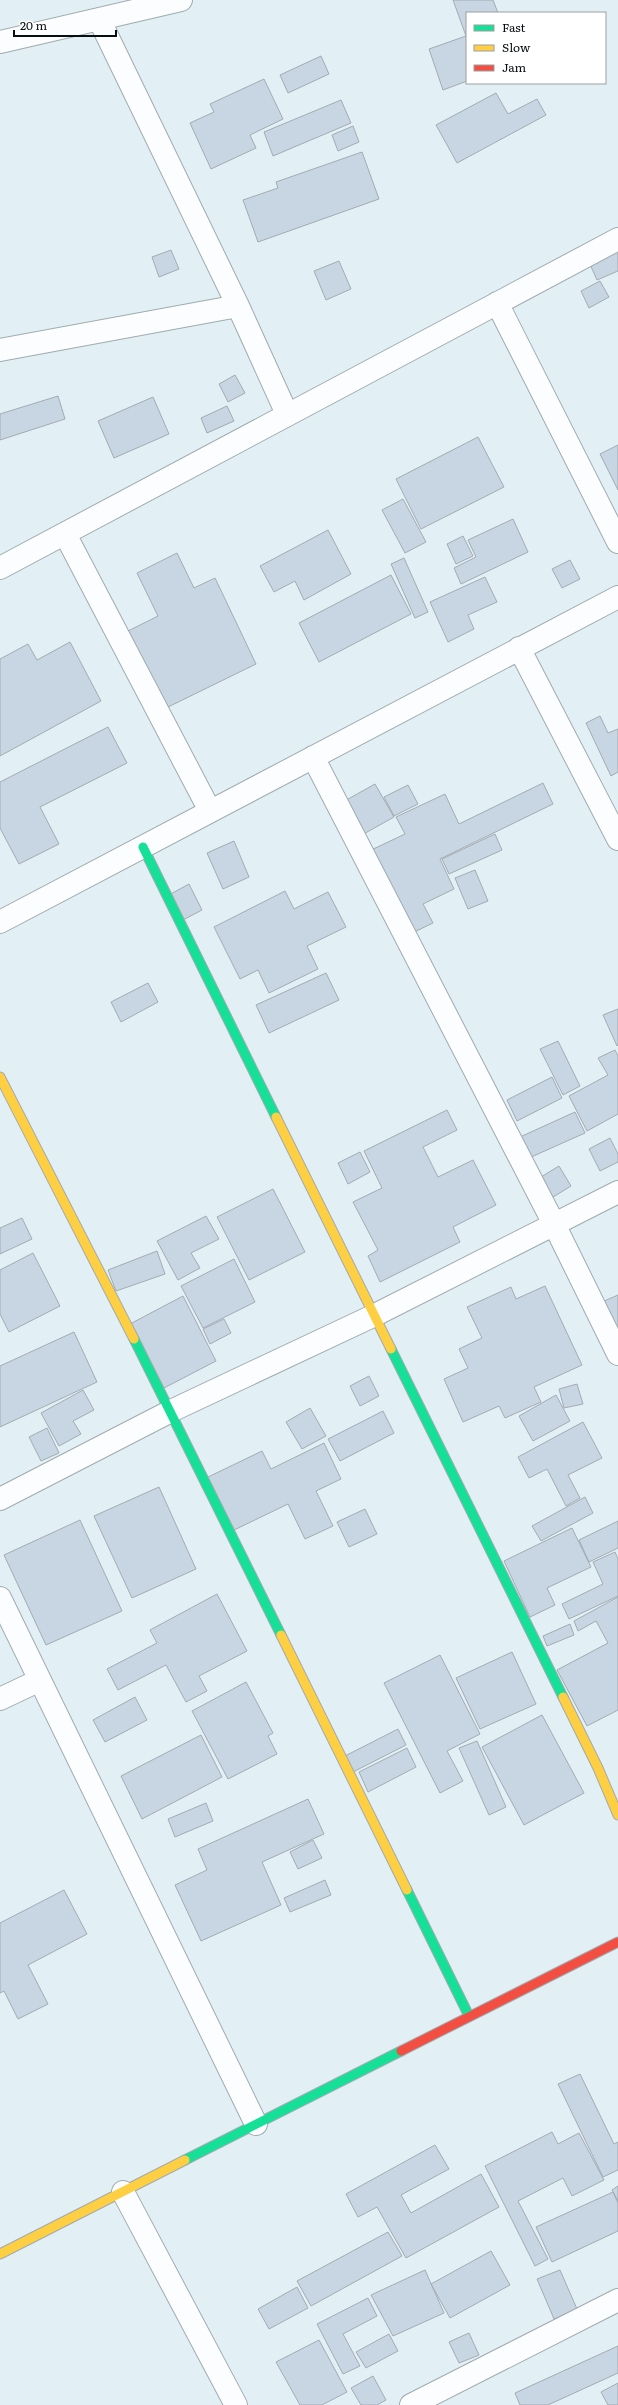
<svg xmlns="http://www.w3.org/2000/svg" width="618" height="2405" font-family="Literata,serif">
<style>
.building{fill:#c8d6e3;stroke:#a2abb1}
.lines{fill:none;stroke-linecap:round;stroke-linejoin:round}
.street-casing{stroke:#a0abaf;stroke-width:24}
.fast-casing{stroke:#a0abaf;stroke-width:11}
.slow-casing{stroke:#a0abaf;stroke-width:11}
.jam-casing{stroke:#a0abaf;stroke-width:11}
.street{stroke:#fbfdfe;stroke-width:22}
.fast{stroke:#16e098;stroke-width:9}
.slow{stroke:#ffcf43;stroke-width:9}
.jam{stroke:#f24e42;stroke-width:9}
</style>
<rect width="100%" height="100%" fill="#e2f0f6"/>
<!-- building -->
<path class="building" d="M453 0H493L498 13H467V81L443 90 429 49 466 36Z
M321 56 329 74 288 93 280 75Z
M264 79 283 119 250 135 256 148 211 169 190 123 214 112 210 104Z
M496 93 508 114 537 99 546 115 457 163 436 125Z
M341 100 351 123 273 156 264 132Z
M353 126 359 142 338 151 332 135Z
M362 152 379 199 258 242 243 200 278 188 276 182Z
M612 243 618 255V271L597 280 586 255Z
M171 250 179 269 159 277 152 257Z
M339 261 351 289 326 300 314 271Z
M600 281 609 297 589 308 581 291Z
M235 375 245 393 228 402 219 384Z
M58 396 65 419 0 440V414Z
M153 397 169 434 114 458 98 421Z
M227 406 234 421 207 433 201 418Z
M478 437 504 487 421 529 396 479Z
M618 445V490L600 454Z
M403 499 426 542 405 553 382 510Z
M513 519 528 552 461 584 454 568 476 557 468 540Z
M328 530 351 574 304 600 295 581 274 592 260 566Z
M463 536 473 556 456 564 447 544Z
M177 553 194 588 215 578 256 664 166 708 128 631 158 616 137 573Z
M404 558 428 612 415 618 391 564Z
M570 560 580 579 562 588 552 569Z
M391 575 411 614 319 662 299 623Z
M485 577 497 602 468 615 474 629 448 642 430 602Z
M70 642 101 701 0 756V659L28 644 37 660Z
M600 716 608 733 618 729V772L611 776 586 723Z
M108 727 127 763 40 807 59 844 19 864 0 828V782Z
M543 783 553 804 440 859 454 889 423 904 433 923 408 935 367 852 405 834 396 817 445 794 459 824Z
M375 784 394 817 360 836 341 803Z
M408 785 418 804 394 816 384 797Z
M495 834 502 850 449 874 442 859Z
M234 841 249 877 223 889 207 853Z
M475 870 488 901 468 909 455 878Z
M189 884 202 910 181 921 167 896Z
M285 891 294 909 328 892 346 927 307 946 318 969 269 993 258 970 240 979 214 927Z
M326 973 339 1000 269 1033 256 1005Z
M148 983 158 1002 121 1022 111 1002Z
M618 1009V1045L617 1046 603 1015Z
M558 1041 580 1086 563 1095 540 1049Z
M615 1050 618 1056V1114L587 1131 569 1096 608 1075 598 1058Z
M552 1077 562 1098 517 1121 507 1100Z
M447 1110 457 1130 423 1147 438 1177 473 1160 496 1205 453 1227 460 1242 380 1282 368 1256 378 1250 353 1202 382 1188 364 1151Z
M575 1112 585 1133 529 1158 520 1137Z
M610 1138 618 1154V1162L600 1171 589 1149Z
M360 1152 370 1172 348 1184 338 1163Z
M559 1166 571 1186 545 1202 533 1182Z
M273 1189 305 1252 249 1280 217 1217Z
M206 1216 219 1239 191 1253 200 1268 178 1280 157 1241Z
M22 1218 32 1239 0 1254V1228Z
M157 1251 165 1274 116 1291 108 1270Z
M33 1253 60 1306 9 1332 0 1314V1270Z
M234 1259 255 1302 203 1328 181 1286Z
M545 1286 582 1365 534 1387 541 1402 505 1418 499 1406 463 1422 444 1379 468 1368 459 1349 482 1338 467 1307 511 1287 516 1299Z
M618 1295V1356L595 1305Z
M183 1296 216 1361 164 1388 130 1324Z
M224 1319 231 1333 210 1344 203 1329Z
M74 1332 97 1382 0 1427V1366Z
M369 1376 379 1396 360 1406 350 1386Z
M577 1384 583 1404 564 1408 559 1389Z
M83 1390 94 1410 73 1421 81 1434 59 1446 41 1413Z
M556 1395 570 1421 533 1441 519 1416Z
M310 1408 326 1436 302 1449 286 1422Z
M383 1411 394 1433 340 1461 328 1439Z
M583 1422 602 1458 568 1475 580 1498 566 1506 547 1469 529 1478 518 1457Z
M47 1428 59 1453 41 1461 29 1437Z
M324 1443 341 1479 316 1491 333 1526 305 1539 288 1504 230 1532 204 1479 262 1451 271 1469Z
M159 1487 196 1569 132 1598 94 1516Z
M585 1497 593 1513 541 1541 532 1526Z
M365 1509 377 1534 349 1547 337 1522Z
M80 1520 122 1611 46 1645 4 1555Z
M618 1521V1548L589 1562 579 1540Z
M572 1528 591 1567 547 1588 555 1605 530 1617 504 1561Z
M615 1552 618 1559V1596L569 1619 562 1604 603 1584 593 1562Z
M217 1594 247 1651 199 1676 207 1691 186 1702 166 1665 118 1690 107 1669 157 1643 150 1630Z
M618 1597V1710L587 1726 557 1670 608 1643 596 1621 578 1631 574 1621Z
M570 1624 574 1635 547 1646 543 1636Z
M512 1652 536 1704 480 1729 456 1678Z
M440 1655 480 1734 447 1751 463 1781 440 1793 384 1683Z
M246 1682 273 1733 268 1736 277 1754 228 1779 192 1711Z
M135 1697 147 1720 105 1742 93 1720Z
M542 1715 584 1793 524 1825 482 1747Z
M398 1729 406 1745 351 1773 343 1757Z
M201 1735 222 1777 142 1819 121 1776Z
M477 1741 506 1807 489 1815 459 1748Z
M407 1748 416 1767 368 1792 359 1772Z
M308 1799 324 1834 262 1862 281 1905 201 1941 175 1885 207 1870 198 1849Z
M206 1803 213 1821 175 1837 168 1819Z
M313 1840 322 1858 298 1869 290 1852Z
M325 1880 331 1895 290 1912 284 1898Z
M64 1890 87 1934 28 1965 48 2004 18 2019 4 1991 0 1993V1923Z
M580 2074 614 2144 618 2142V2170L603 2177 558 2084Z
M552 2132 558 2144 579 2133 604 2180 572 2196 563 2178 518 2201 548 2259 535 2266 485 2166Z
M435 2145 449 2169 401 2195 411 2213 481 2174 499 2207 406 2258 377 2207 358 2217 346 2194Z
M618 2186V2201L612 2190Z
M613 2192 618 2203V2231L552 2262 536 2227Z
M388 2232 402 2256 311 2306 297 2281Z
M491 2251 510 2285 450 2318 431 2284Z
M425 2270 444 2313 393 2336 371 2295Z
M560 2270 577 2309 554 2319 537 2279Z
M297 2287 308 2308 269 2329 258 2309Z
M368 2298 377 2316 343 2334 360 2366 343 2374 317 2324Z
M469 2333 479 2355 459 2363 449 2342Z
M389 2334 398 2351 366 2368 356 2352Z
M319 2340 347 2392 322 2405H300L276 2362Z
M618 2346V2373L548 2405H520L515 2393Z
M373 2376 386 2400 377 2405H361L351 2388Z
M618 2383V2405H608L601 2392Z"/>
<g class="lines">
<!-- street casing -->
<g class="street-casing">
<path id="street" d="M99 19 238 306 287 414
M0 42 181 0
M497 303 618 542
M0 350 238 306
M65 534 210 811
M0 568 618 239
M519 648 618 839
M313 757 554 1224 618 1354
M0 922 618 597
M0 1499 171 1411 375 1315 618 1192
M0 1598 256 2124
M0 1699 40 1680
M123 2192 236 2405
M411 2405 618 2300"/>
</g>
<!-- fast casing -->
<g class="fast-casing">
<path id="fast" d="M143 847 276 1117
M134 1339 281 1635
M391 1349 563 1697
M407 1890 469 2016
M185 2160 401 2051"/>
</g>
<!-- slow casing -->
<g class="slow-casing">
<path id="slow" d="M0 1077 134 1339
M276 1117 391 1349
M281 1635 407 1890
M563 1697 598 1768 618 1815
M0 2254 185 2160"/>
</g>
<!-- jam casing -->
<g class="jam-casing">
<path id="jam" d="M401 2051 618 1942"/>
</g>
<!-- street -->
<use href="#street" class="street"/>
<!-- fast -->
<use href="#fast" class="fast"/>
<!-- slow -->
<use href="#slow" class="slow"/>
<!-- jam -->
<use href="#jam" class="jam"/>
</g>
<!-- legend -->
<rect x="466" y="12" width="140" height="72" fill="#ffffff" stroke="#9b9fa0"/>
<rect x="474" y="25" width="20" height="6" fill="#16e098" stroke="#9b9fa0"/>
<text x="502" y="32" font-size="12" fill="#060e11">Fast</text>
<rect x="474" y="45" width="20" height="6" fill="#ffcf43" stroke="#9b9fa0"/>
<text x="502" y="52" font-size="12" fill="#060e11">Slow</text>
<rect x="474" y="65" width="20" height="6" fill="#f24e42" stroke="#9b9fa0"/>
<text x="502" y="72" font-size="12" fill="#060e11">Jam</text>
<!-- scale -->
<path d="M14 30v6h102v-6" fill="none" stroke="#060e11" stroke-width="2"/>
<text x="20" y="30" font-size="12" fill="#060e11" stroke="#ffffff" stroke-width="3" paint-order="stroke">20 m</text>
</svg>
